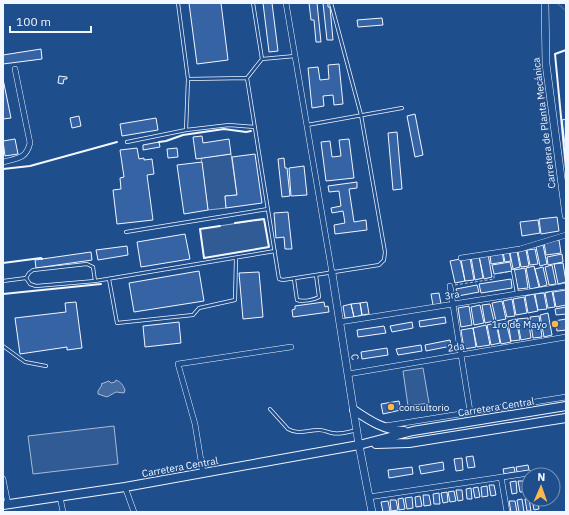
<svg xmlns="http://www.w3.org/2000/svg" width="569" height="515" font-family="'IBM Plex Sans',sans-serif">
<style>
.built{fill:#305b95;stroke:#a8bbd7}
.water{fill:#446ba0;stroke:#a8bbd7}
.lines{fill:none;stroke-linecap:round;stroke-linejoin:round}
.stream{stroke:#446ba0;stroke-width:1.5}
.building{fill:#3563a3;stroke:#f2f6ff}
.lane-casing{stroke:#f2f6ff;stroke-width:4}
.street-casing{stroke:#f2f6ff;stroke-width:6}
.secondary-casing{stroke:#f2f6ff;stroke-width:8}
.primary-casing{stroke:#f2f6ff;stroke-width:10}
.path{stroke:#b3c4dc;stroke-width:1;stroke-dasharray:3 2;stroke-linecap:butt}
.lane{stroke:#1f4e8c;stroke-width:2.5}
.street{stroke:#1f4e8c;stroke-width:5}
.secondary{stroke:#1f4e8c;stroke-width:7}
.primary{stroke:#1f4e8c;stroke-width:8}
.wall{stroke:#f2f6ff;stroke-width:2}
.poi-dot{fill:#ffb74d;stroke:#1f4e8c;stroke-width:1.5}
.labels{text-anchor:middle;dominant-baseline:central;stroke-width:3;stroke-linejoin:round;paint-order:stroke}
.street-label{font-size:10px;fill:#f2f6ff;stroke:#1f4e8c}
.poi-label{font-size:10px;fill:#f2f6ff;stroke:#1f4e8c;text-anchor:end}
</style>
<rect width="100%" height="100%" fill="#1f4e8c"/>
<!-- built -->
<path class="built" d="M231 154 237 195 225 196 226 208 208 210 201 158Z
M264 219 269 247 204 258 200 229Z
M423 368 429 403 408 406 403 371Z
M114 426 118 464 33 474 28 436Z"/>
<!-- water -->
<path class="water" d="M116 380C121 382 123 385 125 390L124 393 116 392 107 397 98 394V391L102 385 101 384 109 381 111 383 115 382Z"/>
<g class="lines">
<!-- stream -->
<path class="stream" d="M557 3 566 11"/>
</g>
<!-- building -->
<path class="building" d="M189 3H221L228 60 197 64Z
M263 3H272L278 51 269 52Z
M309 3H317L321 42H316L314 20H311Z
M323 3H328V7H330L333 40H327Z
M382 18 383 25 358 27 357 20Z
M41 49 42 59 3 64V55Z
M339 64 343 104 334 105 333 95 323 96 324 106 312 108 308 68 318 67 320 80 329 79 328 65Z
M59 76 67 77V79H64L63 84 58 83Z
M3 79 11 118 3 119Z
M415 114 423 155 415 157 407 116Z
M79 116 81 126 72 128 70 118Z
M156 118 158 130 122 136 120 124Z
M566 119V153L562 120Z
M397 132 402 189 393 190 388 133Z
M202 136 203 143 229 139 231 154 196 159 193 137Z
M15 139 18 154 5 156 3 141Z
M349 139 354 178 326 181 321 142 330 141 332 157 341 156 339 140Z
M159 142 160 147 143 150V145Z
M137 148 139 159 144 158V160L152 159 154 174 147 175 153 220 117 224 113 190 121 189 120 178 124 177 120 150Z
M177 148 178 157 168 158 167 149Z
M255 154 262 203 226 208 225 196 237 195 232 157Z
M284 158 285 168H287L290 196 282 197 278 159Z
M202 162 208 210 184 214 177 165Z
M304 166 307 195 291 196 289 168Z
M357 182V188L349 189 354 222 366 220 367 230 335 234 334 225 345 223 343 211 332 213 331 208 341 206 339 191 329 192 328 186Z
M288 212 292 249H285L284 237 276 238 274 213Z
M557 217 559 231 541 234 539 219Z
M538 220 540 233 522 236 520 222Z
M185 234 190 259 141 267 137 242Z
M559 240 561 253 546 255 544 242Z
M543 245 547 264 540 266 536 247Z
M127 246 128 255 98 260 96 250Z
M535 249 538 264 530 265 527 250Z
M526 250 529 266 521 267 518 252Z
M509 251 511 261 505 262 503 252Z
M517 251 520 267 513 269 510 253Z
M91 252 92 260 36 268 35 260Z
M502 252 504 262 491 264 490 254Z
M488 254 492 277 484 279 479 256Z
M562 254 563 262 548 265 547 257Z
M479 256 483 278 475 280 471 257Z
M470 258 474 280 465 281 461 259Z
M460 259 465 281 455 283 450 261Z
M510 262 512 271 494 274 492 265Z
M563 263 566 282 558 284 554 264Z
M552 265 556 284 549 285 545 267Z
M534 266 539 287 530 289 526 268Z
M543 267 547 285 540 287 535 269Z
M525 268 528 288 518 289 514 270Z
M199 271 204 301 134 312 129 283Z
M259 272 263 317 243 319 239 273Z
M511 279 512 288 481 293 479 284Z
M477 285 479 292 458 296 456 289Z
M566 290V305L556 307 553 292Z
M552 291 555 307 548 308 545 293Z
M439 293 441 304 433 305 431 294Z
M544 293 547 309 538 310 535 294Z
M534 294 538 311 528 313 525 296Z
M524 297 527 313 516 315 513 299Z
M512 299 515 316 507 317 503 301Z
M502 301 506 319 496 321 492 303Z
M76 302 82 348 67 350V347L20 354 15 318 66 312 65 303Z
M324 302 325 307 328 306 329 312 293 317 292 310 295 309V306Z
M367 302 369 314 362 315 360 303Z
M360 303 362 315 354 317 351 304Z
M351 304 354 317 345 318 343 306Z
M490 304 494 321 485 323 482 305Z
M480 305 484 323 474 325 471 307Z
M469 306 472 325 461 327 458 308Z
M566 307V314L556 315 555 309Z
M548 313 552 335 544 337 540 315Z
M539 316 542 337 533 338 530 317Z
M445 317 446 323 420 327 419 321Z
M528 318 531 338 521 340 517 319Z
M516 319 520 340 511 341 508 321Z
M566 319V330L557 331 556 325H554V321Z
M179 322 181 343 145 347 143 326Z
M412 322 413 328 392 332 390 326Z
M506 322 511 342 501 344 497 324Z
M496 323 500 343 491 345 487 325Z
M486 325 490 345 477 347 473 328Z
M384 326 386 333 358 337 357 330Z
M473 328 476 347 464 349 461 330Z
M450 340 451 346 426 351 425 345Z
M421 345 422 351 398 355 396 349Z
M387 348 388 355 362 359 361 352Z
M399 401 401 410 383 414 381 404Z
M473 456 475 467 468 468 466 457Z
M462 458 463 470 456 471 454 459Z
M443 462 444 470 421 474 419 466Z
M528 465 529 470 517 472 516 467Z
M412 467 413 474 389 478 388 470Z
M514 467 515 472 504 474 503 469Z
M516 481 517 493 512 494 510 482Z
M518 481H524L525 492H520Z
M489 485H494L496 495 491 496Z
M487 486 488 496 482 497 481 487Z
M478 487 480 497 475 498 473 488Z
M471 488 472 499H467L466 489Z
M456 490H462L463 500 458 501Z
M454 491 456 501 450 502 448 492Z
M447 492 448 502 443 503 441 493Z
M439 493 440 504H434L433 494Z
M423 495H429L431 505 424 506Z
M420 496 422 506 416 507 415 497Z
M412 497 413 508 407 509 405 498Z
M403 498 405 509 399 510 398 499Z
M522 499 524 512H519L517 500Z
M525 499H529L531 511H527Z
M532 499H537L539 509 534 510Z
M390 500H396L398 510 391 511Z
M388 501 390 511 383 512 381 502Z
M509 501H515L517 512H511Z"/>
<g class="lines">
<!-- lane casing -->
<g class="lane-casing">
<path id="lane" d="M178 3 188 79 247 78 262 59 295 56
M253 3 262 59
M247 78 279 279 283 280 379 265 384 260 385 252 361 115 331 3
M307 125 402 108
M186 130 188 79
M127 142 186 130 229 125 255 127
M126 232 268 209
M87 264 93 267 95 281 36 286 30 284 26 278 29 273 33 270Z
M513 271 517 293
M109 279 117 323 193 315 199 308 235 300 236 258
M294 279 297 300C303 302 314 300 319 297L316 275
M3 281 26 278
M95 281 275 251
M3 346 25 362 46 366
M270 409 288 429C298 435 308 430 319 430 324 430 327 432 332 433 340 435 348 432 357 430"/>
</g>
<!-- street casing -->
<g class="street-casing">
<path id="street" d="M286 3 332 273
M3 162C18 158 26 159 30 143L15 69
M461 258 520 249 566 235
M450 286 470 411
M340 322 566 286
M348 374 566 337
M385 426 566 397
M203 473 195 424 178 364 291 347
M501 477 507 512
M3 479 8 504
M125 487 134 512
M60 497 63 512
M369 497 529 473"/>
</g>
<!-- secondary casing -->
<g class="secondary-casing">
<path id="secondary" d="M545 3 546 64 566 215
M332 273 359 445 372 512"/>
</g>
<!-- primary casing -->
<g class="primary-casing">
<path id="primary" d="M354 410C370 421 384 430 404 431
M376 444 409 443 566 418
M3 505 125 487 359 445 413 431 566 406"/>
</g>
<!-- path -->
<path class="path" d="M455 285 494 279V274L509 272"/>
<!-- lane -->
<use href="#lane" class="lane"/>
<!-- street -->
<use href="#street" class="street"/>
<!-- secondary -->
<use href="#secondary" class="secondary"/>
<!-- primary -->
<use href="#primary" class="primary"/>
<!-- wall -->
<path class="wall" d="M566 50 555 54 566 169
M159 142 166 141 183 135 224 129 246 132 251 131
M3 169 30 166 117 142
M220 226 200 229 204 258 269 247 264 219 235 223
M3 263 41 258 42 259
M3 294 101 284"/>
</g>
<!-- markers -->
<g class="poi-dot">
<circle cx="555" cy="324" r="4"/>
<circle cx="391" cy="407" r="4"/>
</g>
<g class="labels">
<!-- street labels -->
<g class="street-label">
<text transform="translate(544 123) rotate(-97)">Carretera de Planta Mecánica</text>
<text transform="translate(452 295) rotate(-9)">3ra</text>
<text transform="translate(456 347) rotate(-9)">2da</text>
<text transform="translate(355 357) rotate(81)">C</text>
<text transform="translate(496 407) rotate(-9)">Carretera Central</text>
<text transform="translate(180 467) rotate(-10)">Carretera Central</text>
</g>
<!-- poi labels -->
<g class="poi-label">
<text x="547" y="324">1ro de Mayo</text>
<text x="399" y="407" text-anchor="start">consultorio</text>
</g>
</g>
<!-- border -->
<rect width="569" height="515" fill="none" stroke="#f2f6ff" stroke-width="8"/>
<!-- north arrow -->
<g transform="translate(541 487) rotate(2)"><circle r="19" fill="#1f4e8c" stroke="#7391ba"/>
<path d="M0-3L7 15L0 10L-7 15Z" fill="#ffb74d"/>
<text y="-6" font-size="11" font-weight="bold" text-anchor="middle" fill="#f2f6ff">N</text>
</g>
<!-- scale -->
<path d="M10 26v6h81v-6" fill="none" stroke="#f2f6ff" stroke-width="2"/>
<text x="16" y="26" font-size="12" fill="#f2f6ff" stroke="#1f4e8c" stroke-width="3" paint-order="stroke">100 m</text>
</svg>
